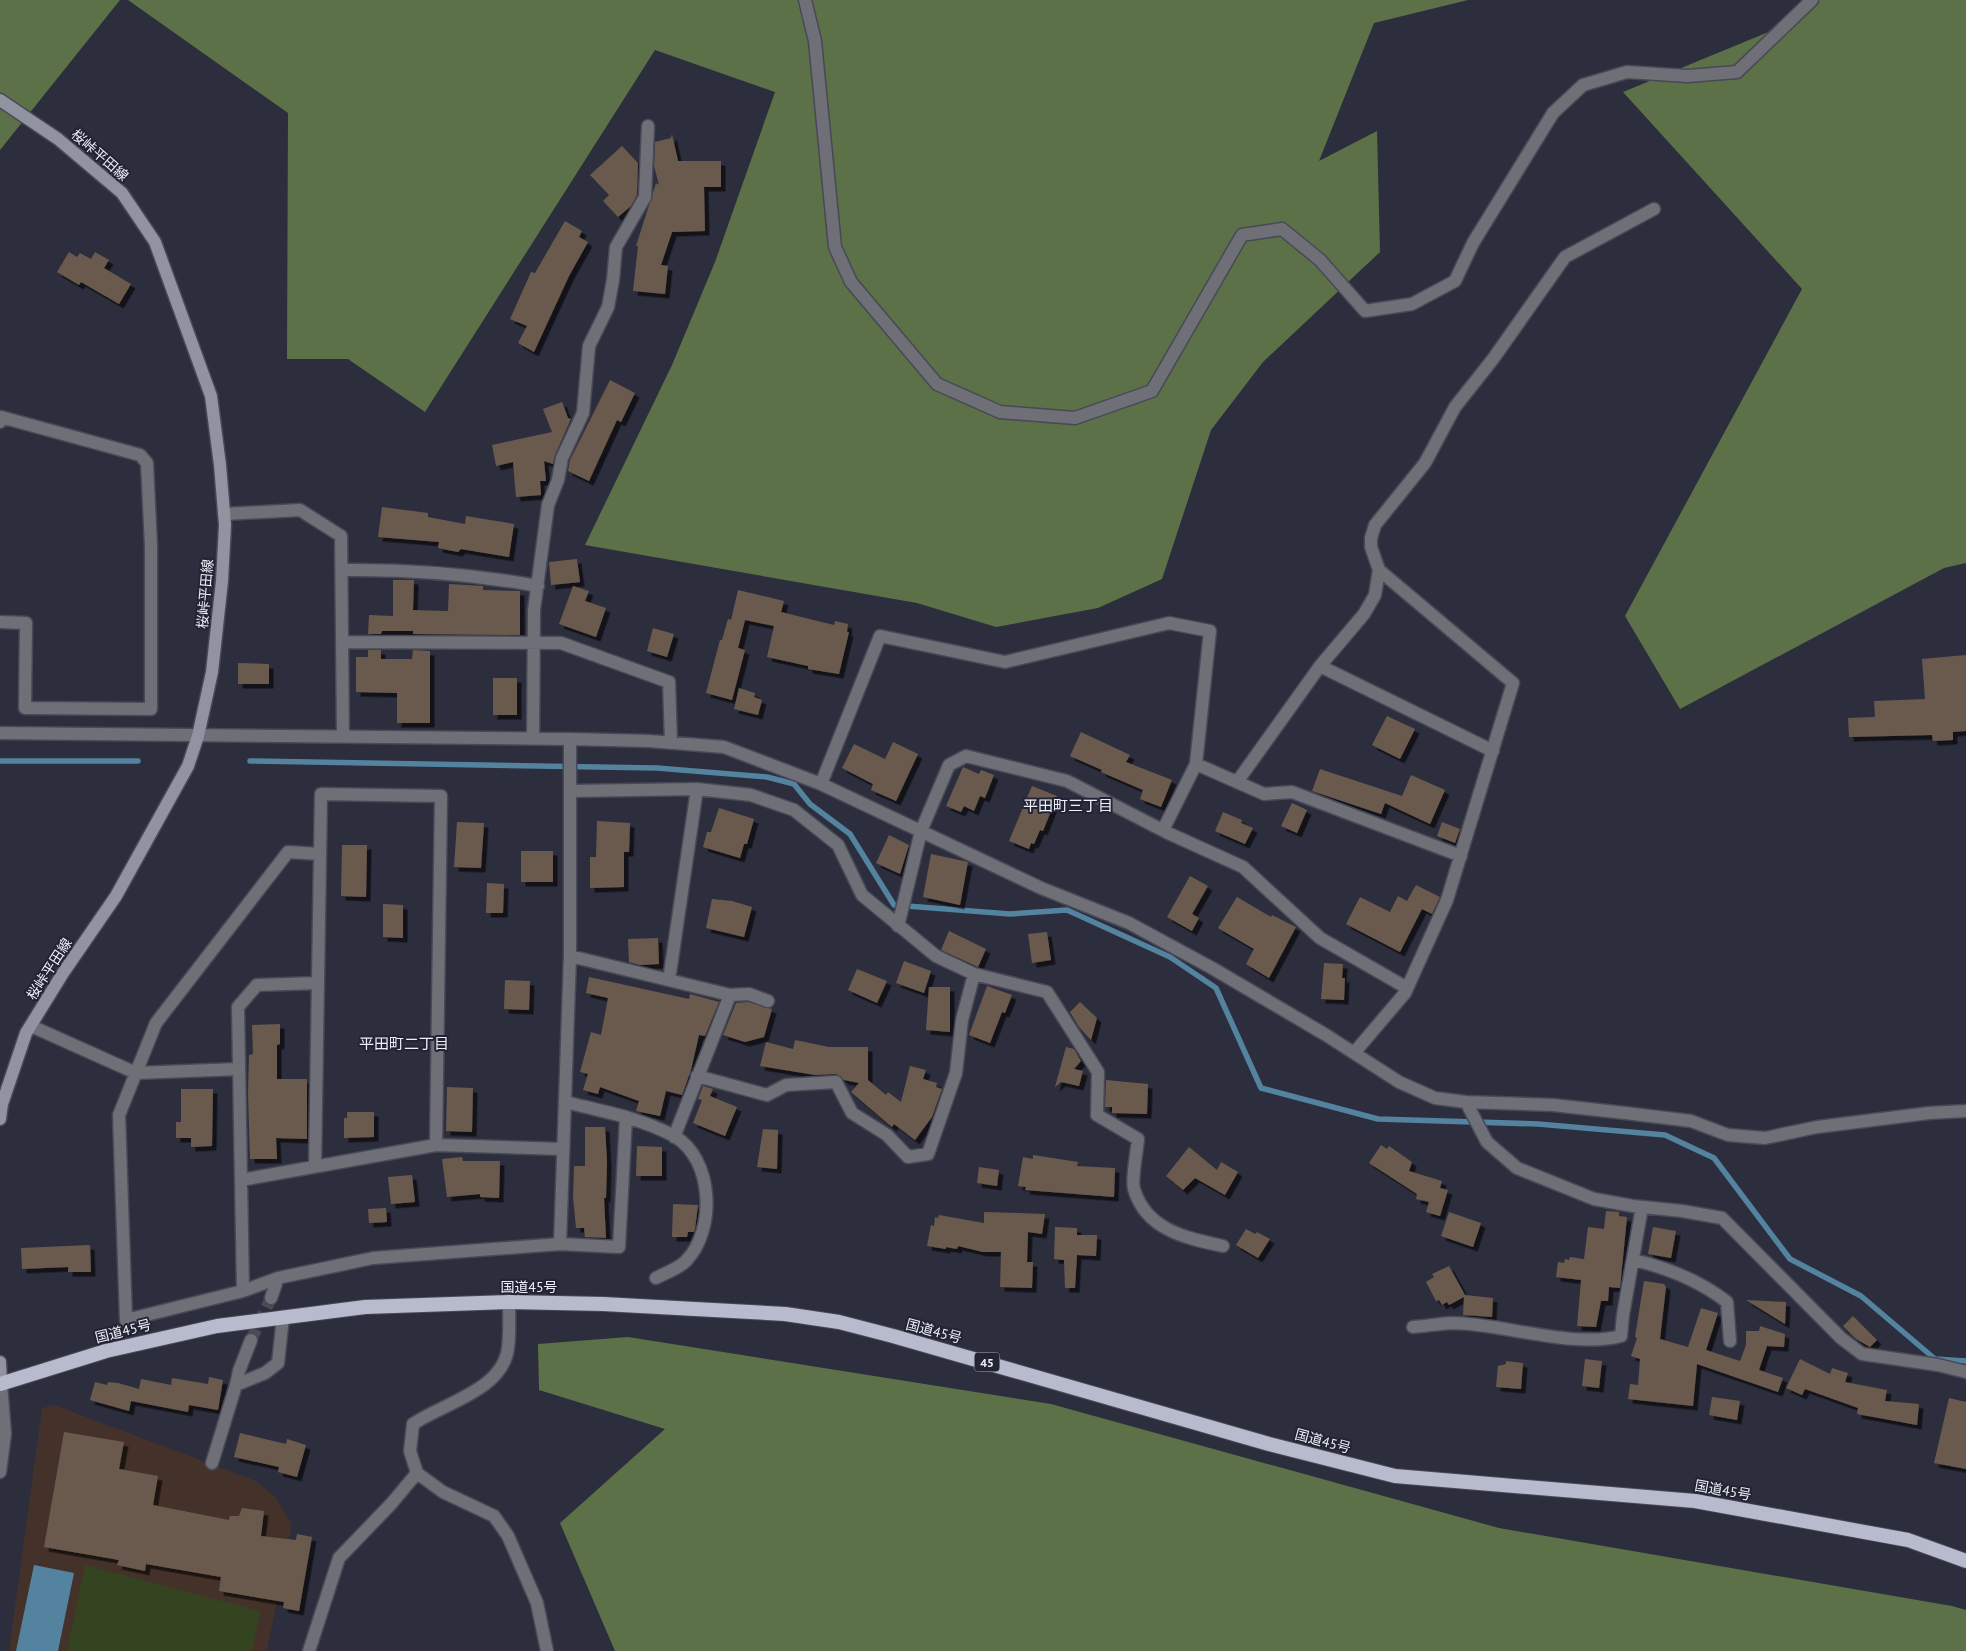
<svg xmlns="http://www.w3.org/2000/svg" width="1966" height="1651" font-family="'PT Sans','Noto Sans JP',sans-serif">
<style>
.education{fill:#44322a}
.green{fill:#344420}
.forest{fill:#5c7147}
.water{fill:#54839f}
.lines{fill:none;stroke-linecap:round;stroke-linejoin:round}
.stream{stroke:#54839f;stroke-width:5.5}
.building{fill:#6a5a4e;filter:url(#shadow)}
.minor-tunnel{stroke:#494b59;stroke-width:12;stroke-dasharray:12 6;stroke-linecap:butt}
.minor-casing{stroke:#474957;stroke-width:15}
.tertiary-casing{stroke:#474957;stroke-width:15}
.secondary-casing{stroke:#474957;stroke-width:15}
.trunk-casing{stroke:#474957;stroke-width:16}
.minor{stroke:#6e6f77;stroke-width:12}
.tertiary{stroke:#6e6f77;stroke-width:12}
.secondary{stroke:#9193a0;stroke-width:12}
.trunk{stroke:#b8bbcd;stroke-width:14}
.labels{text-anchor:middle;dominant-baseline:central;stroke-width:4;stroke-linejoin:round;paint-order:stroke}
.shield{fill:#222433;stroke:#b0b2be;stroke-width:1}
.shield-label{font-size:12px;font-weight:bold;fill:#edeff9}
.street-label{font-size:14px;fill:#edeff9;stroke:#222433}
.neighbourhood-label{font-size:15px;fill:#edeff9;stroke:#222433}
</style>
<defs>
<filter id="shadow"><feDropShadow dx="4.5" dy="4.5" stdDeviation="0" flood-color="#0009"/></filter>
</defs>
<rect width="100%" height="100%" fill="#2c2e3d"/>
<!-- education -->
<path class="education" d="M54 1405 256 1481 276 1498 292 1524 267 1651H9L42 1408Z"/>
<!-- green -->
<path class="green" d="M85 1565 260 1611 252 1651H67Z"/>
<!-- forest -->
<path class="forest" d="M0 0H120L0 150Z
M128 0H1468L1374 23 1319 161 1377 131 1380 252 1263 362 1211 430 1162 579 1098 608 996 627 917 603 585 545 672 365 715 262 775 92 655 50 425 412 348 359H287L288 113Z
M1815 0H1966V563L1944 568 1680 709 1625 616 1802 289 1623 92 1795 21Z
M628 1337 1051 1404 1499 1528 1952 1606 1966 1610V1651H615L560 1523 665 1429 539 1390 538 1344Z"/>
<!-- water -->
<path class="water" d="M34 1565 74 1573 58 1651H16Z"/>
<g class="lines">
<!-- stream -->
<path class="stream" d="M0 761H138
M250 761 657 768 767 777 794 784 810 804 850 834 894 905 1010 914 1067 910 1170 957 1216 988 1261 1088 1378 1119 1538 1124 1665 1135 1714 1158 1790 1259 1861 1296 1935 1359 1966 1361"/>
</g>
<!-- building -->
<path class="building" d="M672 134 678 161H721V187H704L705 231 672 232 661 265 668 266 665 294 633 291 638 246H636L656 183 659 185 654 166 655 142 671 138Z
M622 146 638 163 637 195 631 206 618 217 603 201 609 195 590 175Z
M565 221 582 231 579 237 588 242 569 276 534 352 518 343 527 326 510 319 531 272 535 273Z
M69 252 77 257 80 253 91 259 95 252 109 260 104 268 131 284 119 304 81 282 79 285 57 272Z
M610 380 635 393 621 422 617 420 589 481 568 471 570 460Z
M562 402 568 418 571 419 555 455 553 464 544 461 546 481H540L541 495 516 497 513 462 496 466 492 445 552 432 543 409Z
M382 507 428 513V517L465 524 466 516 514 524 509 557 461 549 458 552 438 548 439 542 378 537Z
M577 559 580 582 551 585 549 562Z
M393 580H414L413 610 448 611 449 584 483 586V590L520 591V635L413 634V631H382L381 634H368L369 615 393 616Z
M573 586 589 591 585 601 606 608 596 637 559 624Z
M738 590 784 601 781 612 834 625 835 621 848 624 847 632H849L839 674 808 669V666L767 657 774 626 745 620 738 648 745 650 732 700 706 693 720 640H722L728 619 731 620Z
M653 628 674 634 667 657 647 651Z
M368 650H381V659H412L413 650 430 651V723H397V693L356 692V657H368Z
M1966 655V731L1953 732V740L1933 741 1932 735 1849 737 1848 718 1875 717 1874 701 1925 699 1922 659Z
M238 663 269 664V684H238Z
M493 678H517V715H493Z
M739 688 755 693 754 697 762 700 758 715 734 709Z
M1387 716 1415 729 1400 759 1372 745Z
M1081 732 1130 755 1126 762 1172 780 1161 807 1140 799 1143 790 1101 772 1102 770 1070 756Z
M893 742 918 754 896 801 871 790 873 784 842 768 854 744 885 759Z
M963 767 979 774 981 770 994 775 985 798 980 796 974 811 964 806 961 812 946 806Z
M1320 769 1402 796 1411 775 1445 790 1430 824 1385 803 1381 814 1312 791Z
M1032 786 1057 796 1043 831 1040 830 1034 844 1031 843 1029 849 1009 841Z
M1292 803 1307 810 1297 833 1281 826Z
M719 808 754 819 747 844H744L740 858 703 847 707 832H711Z
M1223 812 1242 820 1241 823 1253 828 1245 844 1215 831Z
M597 821 630 823 629 852H624V887L590 888V857H596Z
M457 822 484 823 481 868 454 867Z
M1442 822 1460 829 1455 843 1437 836Z
M889 835 909 845 900 874 876 863Z
M342 845H367L366 897 341 896Z
M521 851H553V882H521Z
M931 854 968 862 960 905 923 897Z
M1190 876 1208 886 1192 914 1199 918 1192 931 1167 917Z
M487 883 504 884 503 913H486Z
M1416 885 1440 897 1432 914 1422 909 1400 952 1346 924 1360 897 1390 912 1398 896 1407 901Z
M1237 897 1271 917 1272 915 1296 927 1269 978 1246 964 1254 949 1218 928Z
M712 899 732 901 752 907 744 937 706 928Z
M383 904 403 905V938L383 937Z
M949 931 986 949 978 967 941 950Z
M1047 932 1051 960 1032 963 1028 934Z
M658 938 659 964 640 965 629 962 628 939Z
M904 961 931 971 924 993 896 983Z
M1324 963 1343 964 1342 978H1345L1344 1000 1321 999Z
M857 969 887 981 877 1003 848 990Z
M589 977 689 999 690 994 719 1002 705 1036 699 1035 691 1070 682 1095 666 1091 660 1116 636 1111 639 1101 600 1087 598 1094 583 1090 588 1074 580 1072 591 1032 601 1035 608 998 586 993Z
M505 980 530 981 529 1010 504 1009Z
M987 986 1012 995 1005 1013 1002 1012 990 1043 969 1035Z
M929 987H950V1032L926 1030Z
M748 1002 772 1009 764 1037 745 1042 723 1035 736 1003Z
M1080 1002 1097 1018 1091 1040 1079 1027 1070 1012Z
M280 1024V1044L277 1045V1079H307V1139L276 1138 277 1159H250L248 1094 249 1055 253 1054 252 1025Z
M795 1040 829 1047H868V1080L886 1095 888 1092 901 1102 910 1066 926 1070 923 1079 937 1083 936 1087 942 1089 932 1117 915 1140 894 1124 892 1127 851 1092 859 1083 844 1080 836 1074 815 1075 760 1066 766 1042 793 1049Z
M1066 1047 1074 1049 1081 1061 1074 1069 1083 1071 1079 1086 1061 1082 1055 1087Z
M1106 1080 1148 1084 1147 1114 1112 1113V1107H1105Z
M703 1086 713 1089 710 1096 737 1107 725 1136 693 1123 702 1100 698 1099Z
M447 1087 473 1088 472 1132 446 1131Z
M181 1089H213L212 1146 191 1147V1138H176V1122H181Z
M347 1112H374V1137L344 1138V1118H347Z
M585 1127H605L607 1162 606 1198H604L606 1238 585 1237 584 1228H576L573 1197 574 1166H585Z
M763 1129 778 1130 777 1169 757 1167Z
M1381 1145 1387 1149 1389 1146 1412 1162 1409 1171 1442 1181 1440 1188 1448 1190 1440 1216 1426 1212 1429 1202 1416 1199 1417 1194 1369 1163Z
M637 1146 662 1147V1176H636Z
M1189 1147 1217 1170 1221 1162 1238 1172 1225 1195 1195 1178 1183 1190 1166 1176Z
M1033 1155 1078 1162 1077 1166 1115 1168 1114 1197 1025 1190 1026 1187 1018 1186 1023 1157 1033 1159Z
M462 1157 463 1161H500L499 1198 480 1197V1194L447 1197 442 1159Z
M979 1167 999 1170 997 1186 977 1183Z
M412 1175 415 1202 391 1204 388 1177Z
M673 1204 698 1205 695 1229 694 1232H688L687 1237H672Z
M386 1208 387 1222 369 1223 368 1209Z
M1606 1211 1619 1212V1216L1627 1217 1620 1288 1609 1287 1608 1301H1601L1596 1327 1577 1326 1581 1280 1556 1277 1558 1262 1564 1263 1565 1259 1569 1260 1570 1257 1584 1259 1588 1227 1604 1229Z
M984 1212 1045 1214 1042 1234 1028 1232 1027 1262H1033L1032 1288 1000 1287 1001 1252H983L958 1246 957 1249 946 1247V1249L927 1246 931 1225 934 1226 935 1217 938 1218 939 1215 984 1223Z
M1449 1212 1481 1223 1473 1247 1441 1236Z
M1055 1227 1077 1228V1235H1097L1096 1256 1077 1255 1075 1288H1065L1064 1260 1054 1259Z
M1653 1227 1676 1231 1671 1258 1648 1254Z
M1246 1229 1255 1234 1257 1232 1270 1239 1258 1258 1236 1245Z
M90 1245 91 1272H68V1267L22 1269 21 1248Z
M1449 1266 1465 1295 1493 1298 1492 1317 1463 1315 1464 1297 1449 1305 1447 1302 1442 1305 1439 1300 1436 1301 1426 1282 1434 1277 1432 1274Z
M1644 1281 1664 1284 1666 1287 1660 1339 1688 1347 1701 1308 1718 1313 1706 1350 1740 1361 1746 1345V1331H1759L1760 1326 1785 1334 1784 1347 1767 1346 1759 1370 1783 1378 1778 1392 1697 1364 1693 1406 1628 1399 1630 1384 1638 1385 1640 1359 1631 1356 1637 1338 1635 1337Z
M1746 1300 1786 1302 1785 1324Z
M1853 1316 1877 1340 1870 1347 1856 1339 1843 1326Z
M1585 1359 1602 1361 1599 1388 1582 1386Z
M1800 1359 1830 1374 1832 1368 1848 1373 1845 1382 1887 1390 1885 1401 1919 1404 1917 1425 1857 1414 1858 1408 1805 1389 1802 1395 1786 1388Z
M1506 1361 1523 1363 1521 1389 1496 1387 1498 1366 1506 1364Z
M209 1377 223 1380 218 1410 189 1405 188 1412 131 1401 129 1411 90 1400 95 1382 107 1385 108 1382 118 1383 139 1389 141 1379 171 1385 172 1378 208 1384Z
M1712 1397 1740 1401 1737 1420 1709 1415Z
M1949 1398 1966 1402V1469L1934 1463Z
M64 1432 124 1442 119 1469 158 1476 153 1505 229 1520 230 1516H239L242 1508 264 1511 261 1536 296 1540 297 1534 312 1537 299 1611 283 1608 284 1602 219 1591 221 1577 146 1564 145 1571 117 1565 119 1560 44 1547Z
M240 1433 286 1444 287 1439 306 1445 297 1477 278 1472 279 1467 234 1457Z"/>
<g class="lines">
<!-- minor-tunnel -->
<path class="minor-tunnel" d="M251 1340 271 1298"/>
<!-- minor casing -->
<g class="minor-casing">
<path id="minor" d="M0 422 1 417 140 455 147 463 151 546V709L25 708 26 623 0 622
M224 514 300 510 341 536 343 736
M342 570C408 569 472 574 538 586
M342 642 561 643 669 682 671 743
M1320 666 1493 751
M0 733 570 739 649 741 724 747 821 784 1041 888 1129 923 1212 968 1326 1035 1399 1082 1435 1098 1466 1102 1553 1105 1625 1113 1691 1121 1728 1135 1765 1138 1817 1127 1929 1113 1966 1111
M533 739 534 610 548 505 558 480 562 458 583 413 589 346 608 307 613 280 616 247 645 197 648 126
M1196 764 1264 794 1292 792 1461 856
M1237 782 1320 666 1364 614 1375 595 1379 570 1371 547V538L1375 525 1425 463 1455 407 1493 359 1565 257 1654 209
M821 784 880 636 1005 662 1169 623 1210 631 1196 764 1163 830
M571 791 697 789 751 795 794 810 838 845 862 895 936 956 974 974 962 1020 956 1073 928 1154 908 1157 887 1135 852 1113 836 1082 786 1085 767 1095 697 1076
M320 854 288 852 156 1023 119 1115 126 1320 243 1291 241 1180 436 1145 562 1149
M898 926 921 831 949 765 966 756 1067 781 1168 833 1243 867 1320 938 1407 988
M570 956 730 995 749 994 768 1001
M974 974 1047 992 1098 1072 1097 1115 1138 1139C1137 1152 1131 1179 1134 1189 1146 1230 1186 1238 1223 1246
M669 980 697 789
M31 1026 136 1073 239 1069
M1354 1053 1405 993 1447 900 1513 683 1379 570
M565 1102C601 1111 641 1118 674 1136 714 1159 716 1230 686 1261 678 1269 665 1273 656 1278
M1466 1102 1487 1142 1517 1168 1594 1199 1633 1206 1682 1211 1722 1218 1841 1338 1862 1354 1938 1365 1966 1372
M674 1137 730 995
M315 1166 321 794 441 796 436 1145
M241 1180 238 1007 257 985 318 983
M560 1244 570 956V739
M1634 1260C1668 1268 1700 1281 1727 1302L1730 1341
M243 1291 278 1278 373 1258 560 1244 619 1247 626 1118
M271 1298 278 1278
M509 1302C509 1317 510 1333 508 1348 503 1390 444 1403 413 1424L410 1451 417 1473 443 1492 494 1516 508 1536 537 1603 547 1651
M1413 1327C1425 1326 1438 1324 1451 1323 1502 1323 1572 1349 1621 1336L1623 1315 1642 1207
M236 1385 239 1371 251 1340
M212 1463 236 1385 265 1373 278 1363 283 1317
M0 1472 5 1434 1 1383
M309 1651 339 1558 391 1504 417 1473"/>
</g>
<!-- tertiary casing -->
<g class="tertiary-casing">
<path id="tertiary" d="M805 0 815 41 835 247 851 282 937 384 1000 412 1075 418 1152 391 1242 235 1282 229 1320 260 1365 311 1412 304 1455 281 1473 243 1553 113 1583 85 1627 72 1688 76 1737 72 1812 0"/>
</g>
<!-- secondary casing -->
<g class="secondary-casing">
<path id="secondary" d="M0 100 58 139 122 193 155 242 211 396 220 465 225 525 222 581 212 672 198 736 188 766 116 896 63 973 26 1033 2 1104 0 1119
M0 1362 1 1383"/>
</g>
<!-- trunk casing -->
<g class="trunk-casing">
<path id="trunk" d="M0 1384 106 1351 217 1326 365 1307 509 1302 603 1304 785 1314 839 1322 893 1336 1269 1444 1395 1476 1695 1501 1908 1540 1966 1561"/>
</g>
<!-- minor -->
<use href="#minor" class="minor"/>
<!-- tertiary -->
<use href="#tertiary" class="tertiary"/>
<!-- secondary -->
<use href="#secondary" class="secondary"/>
<!-- trunk -->
<use href="#trunk" class="trunk"/>
</g>
<g class="labels">
<!-- shield labels -->
<rect class="shield" x="974.5" y="1352.5" width="25" height="19" rx="4"/>
<g class="shield-label">
<text x="987" y="1362">45</text>
</g>
<!-- street labels -->
<g class="street-label">
<text transform="translate(100 155) rotate(41)">桜峠平田線</text>
<text transform="translate(205 594) rotate(-85)">桜峠平田線</text>
<text transform="translate(49 969) rotate(-57)">桜峠平田線</text>
<text x="529" y="1287">国道45号</text>
<text transform="translate(123 1331) rotate(-14)">国道45号</text>
<text transform="translate(934 1331) rotate(15)">国道45号</text>
<text transform="translate(1323 1441) rotate(15)">国道45号</text>
<text transform="translate(1723 1490) rotate(10)">国道45号</text>
</g>
<!-- neighbourhood labels -->
<g class="neighbourhood-label">
<text x="1068" y="805">平田町三丁目</text>
<text x="404" y="1043">平田町二丁目</text>
</g>
</g>
</svg>
